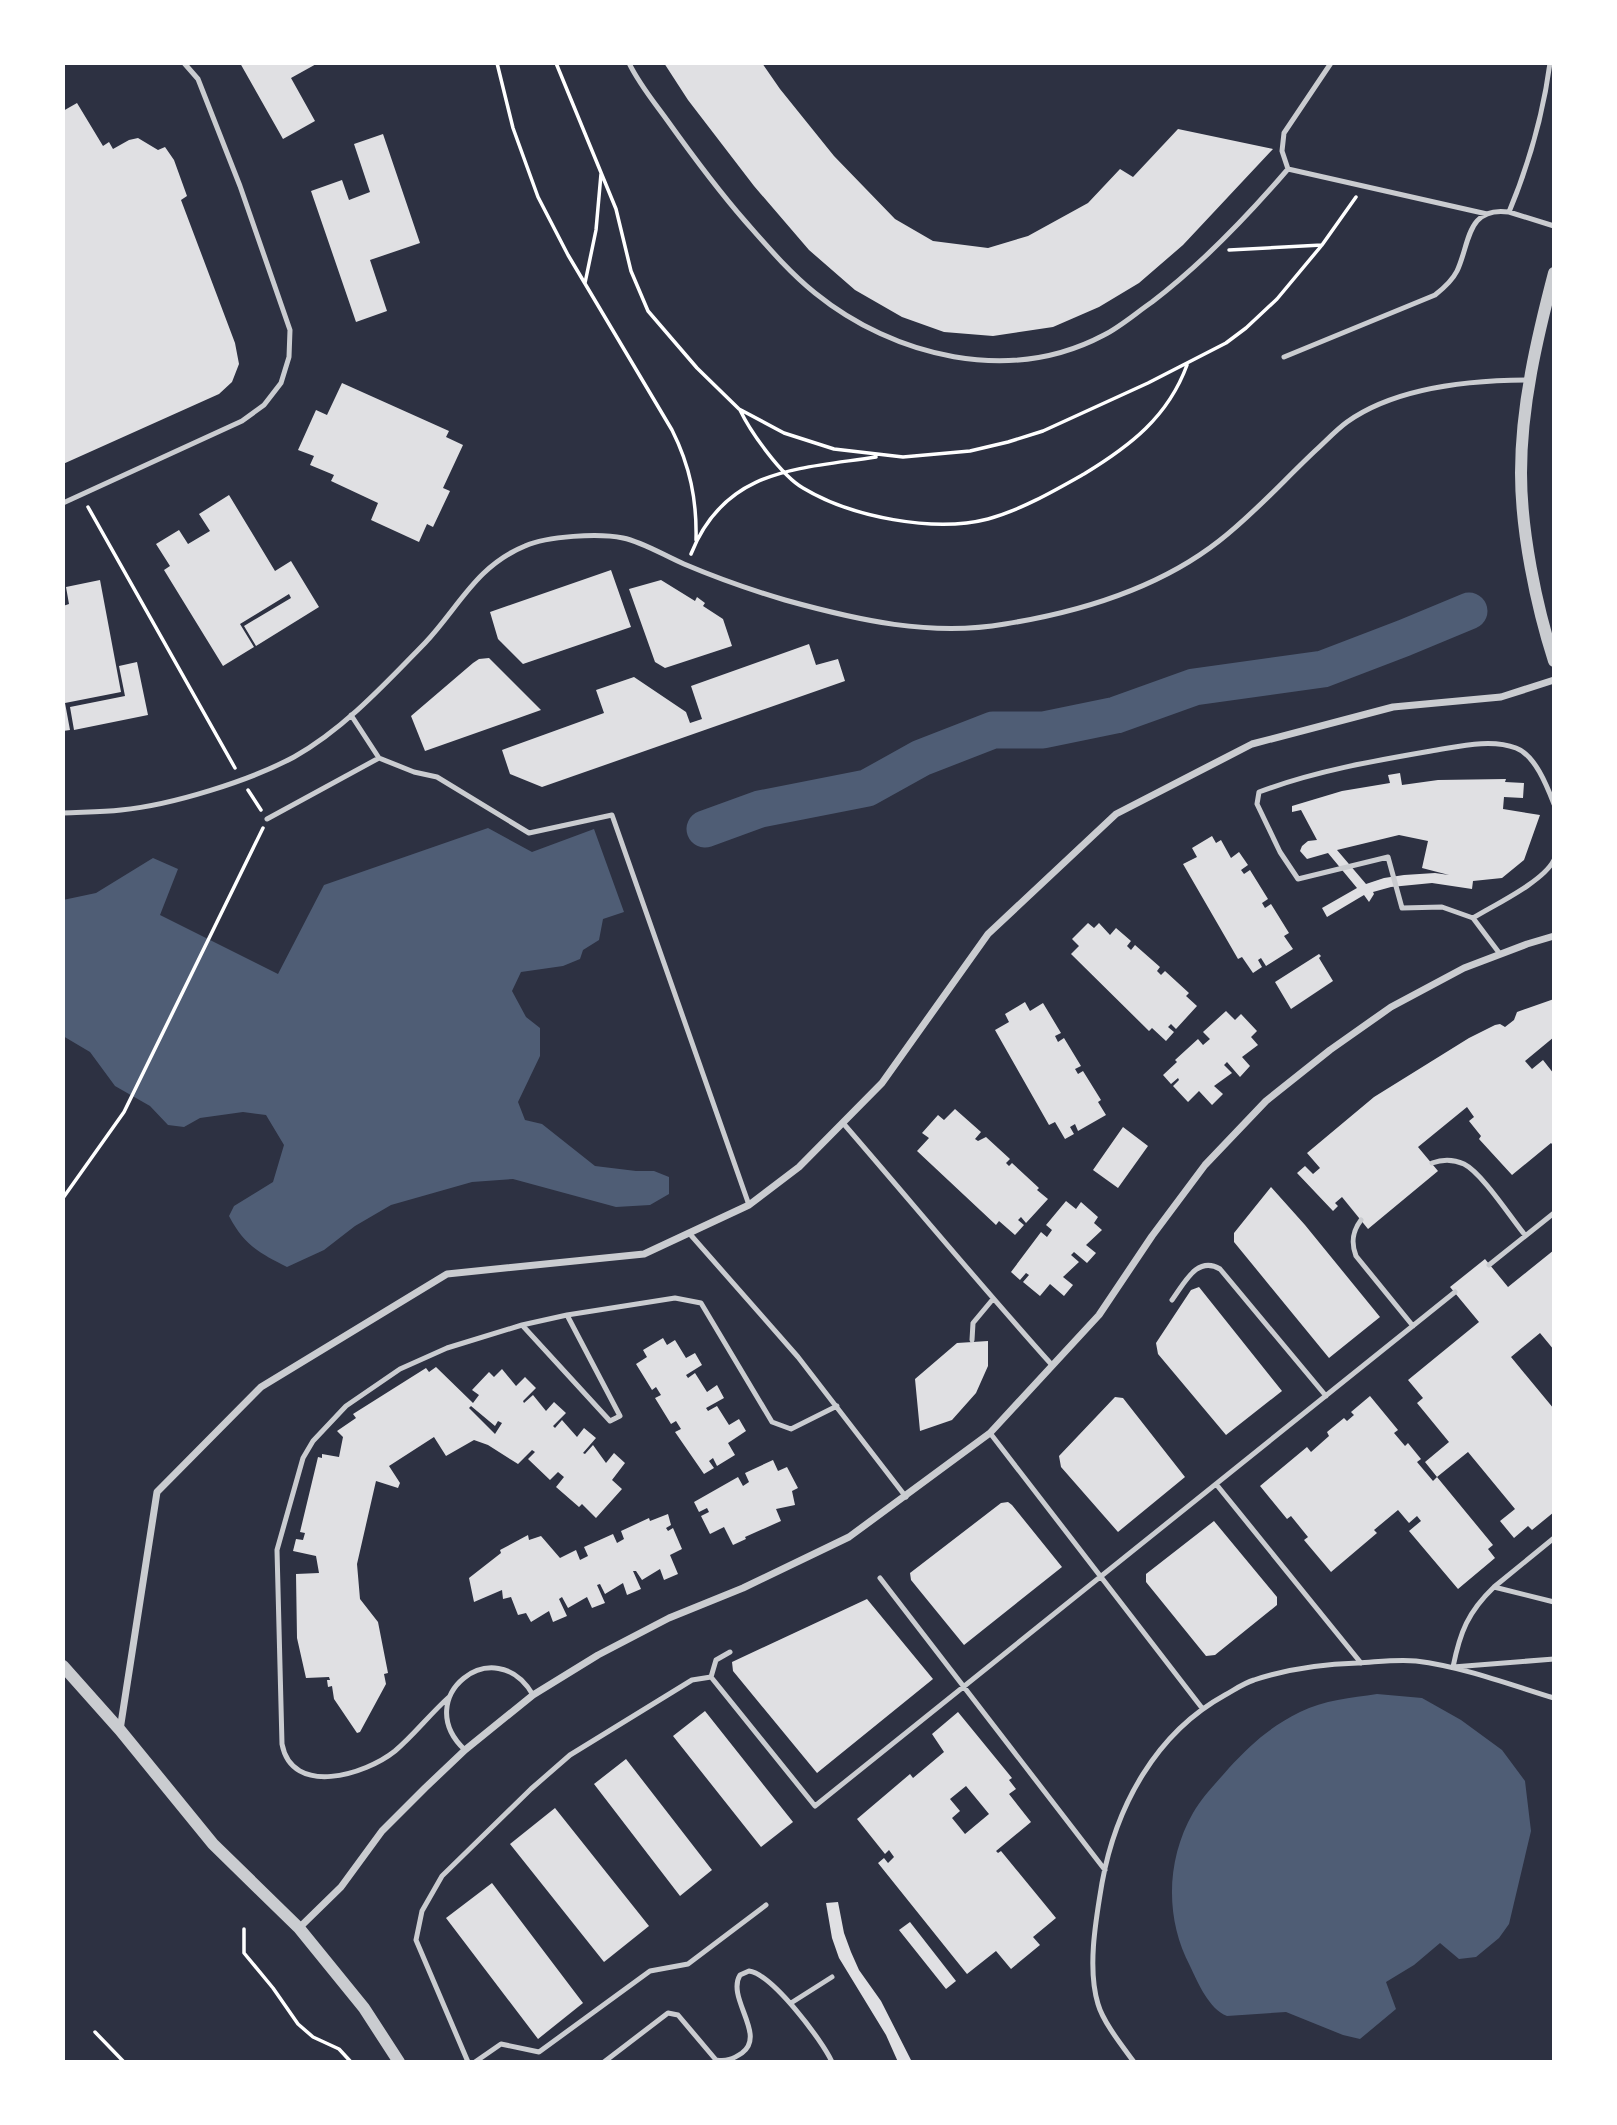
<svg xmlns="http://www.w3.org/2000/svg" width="1617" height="2125" font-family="'Playfair Display',serif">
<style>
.water{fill:#4f5d75}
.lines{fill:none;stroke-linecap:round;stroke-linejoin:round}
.river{stroke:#4f5d75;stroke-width:37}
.building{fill:#e0e0e3;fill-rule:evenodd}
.path{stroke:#fff;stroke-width:3.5}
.service{stroke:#caccd0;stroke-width:5}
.minor{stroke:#caccd0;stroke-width:7}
.tertiary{stroke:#caccd0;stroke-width:12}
</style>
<rect width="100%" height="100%" fill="#2d3142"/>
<!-- water -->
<path class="water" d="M488 828 532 852 594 829 624 912 603 919 599 940 583 950 580 959 563 966 521 972 512 991 526 1017 540 1028V1056L518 1102 525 1120 542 1124 595 1166 636 1171H654L669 1177V1194L650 1205 616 1207 513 1179 472 1182 391 1205 355 1226 324 1250 287 1267C259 1253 244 1245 229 1216L234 1206 273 1182 284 1145 266 1115 243 1112 200 1118 184 1127 168 1125 150 1106 115 1086 90 1052 63 1036V900L96 893 153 858 178 869 160 915 278 974 324 885Z
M1377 1694 1422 1698 1461 1720 1502 1750 1525 1781 1531 1831 1509 1924 1499 1938 1476 1957 1459 1959 1440 1943 1414 1965 1386 1982 1396 2009 1360 2039 1343 2035 1286 2012 1227 2016C1209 2009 1198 1983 1190 1966 1165 1919 1166 1860 1193 1813 1202 1797 1217 1782 1229 1768 1251 1744 1270 1727 1300 1712 1324 1700 1351 1698 1377 1694Z"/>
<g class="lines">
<!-- river -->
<path class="river" d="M705 829 760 809 867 788 921 758 993 730H1043L1116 715 1194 687 1323 669 1404 638 1469 611"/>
</g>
<!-- building -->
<path class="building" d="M240 63H318L291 78 315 121 283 139Z
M664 63H762L780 89 834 156 895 219 933 241 988 248 1028 236 1088 203 1120 169 1133 177 1178 129 1273 149 1183 245 1139 283 1099 307 1053 327 993 336 944 332 902 317 855 290 809 250 754 186 688 100Z
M77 103 103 146 109 142 113 149 129 140 138 138 158 150 165 147 174 160 187 196 181 200 235 343 239 364 232 382 219 394 63 464V111Z
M383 134 420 243 370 260 387 311 356 322 311 191 342 180 349 200 370 192 354 144Z
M342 383 449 431 446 437 463 445 443 488 450 491 433 527 427 524 419 542 371 520 378 503 331 481 334 475 310 465 314 456 298 450 316 410 327 415Z
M229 495 275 571 291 561 319 607 256 646 244 626 291 598 289 594 240 624 254 647 223 666 164 570 170 566 156 544 179 530 188 544 210 531 199 514Z
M611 570 631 627 523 664 498 639 490 612Z
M100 580 121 692 65 703 70 730 63 731V606L69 604 66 587Z
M661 580 695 601 697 597 705 603 703 606 723 619 732 646 665 668 655 662 629 589Z
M809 644 816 665 838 659 845 681 542 787 510 774 502 750 604 713 596 690 634 677 686 712 690 723 702 719 691 686Z
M489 658 541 710 425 751 411 716 473 663 479 659Z
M137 662 148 715 74 730 70 707 125 696 119 666Z
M1400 773 1402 785 1438 780 1506 779 1505 782 1524 783 1523 798 1504 797 1503 809 1540 815 1524 860 1502 878 1473 881 1472 889 1432 883 1391 887 1373 892 1374 894 1369 902 1364 895 1327 917 1322 908 1357 888 1328 853 1307 859 1300 851 1302 846 1308 841 1317 840 1301 810 1292 812V806L1342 791 1390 783 1388 775ZM1399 835 1428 841 1422 868 1449 875 1435 873 1404 875 1384 878 1366 884 1337 850Z
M1212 836 1216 843 1221 840 1231 858 1239 852 1248 865 1241 870 1244 874 1250 870 1268 899 1262 903 1265 908 1271 904 1289 933 1284 936 1293 949 1266 966 1261 958 1258 960 1262 967 1253 973 1242 957 1238 959 1183 864 1197 857 1192 848Z
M1088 923 1094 928 1099 923 1110 935 1116 928 1131 941 1127 946 1131 950 1135 945 1160 967 1157 971 1161 975 1165 971 1189 993 1186 996 1197 1006 1176 1029 1171 1024 1168 1027 1174 1032 1166 1041 1152 1028 1149 1031 1071 954 1079 946 1072 939Z
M1319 954 1321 956 1319 958 1333 981 1291 1009 1275 982Z
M1554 999V1037L1525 1061 1532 1069 1543 1060 1554 1074V1146L1551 1143 1512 1175 1479 1139 1481 1136 1469 1121 1474 1117 1467 1107 1418 1147 1438 1171 1368 1229 1342 1197 1335 1203 1338 1206 1333 1211 1297 1173 1305 1166 1313 1174 1320 1168 1307 1153 1374 1097 1469 1038 1495 1025 1500 1024 1505 1027 1514 1020 1517 1012Z
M1025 1002 1030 1011 1043 1003 1061 1033 1055 1036 1058 1042 1064 1038 1081 1066 1075 1069 1078 1074 1083 1071 1101 1100 1098 1102 1106 1115 1078 1131 1075 1124 1070 1127 1074 1134 1065 1139 1055 1122 1049 1125 995 1030 1009 1022 1005 1014Z
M1226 1011 1235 1020 1241 1014 1257 1031 1251 1037 1258 1045 1242 1057 1250 1066 1240 1077 1227 1062 1224 1065 1232 1073 1214 1086 1223 1094 1212 1105 1199 1091 1188 1102 1173 1086 1179 1080 1178 1078 1171 1084 1163 1075 1177 1062 1175 1060 1198 1039 1203 1045 1210 1039 1203 1032Z
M955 1109 981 1132 975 1139 978 1141 986 1137 1010 1159 1006 1163 1009 1166 1012 1163 1039 1188 1037 1190 1048 1199 1026 1223 1021 1217 1018 1220 1024 1225 1015 1235 999 1221 996 1225 917 1151 929 1138 922 1133 938 1115 944 1120Z
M1123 1127 1148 1146 1118 1188 1093 1170Z
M1271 1187 1305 1225 1380 1317 1329 1358 1234 1242V1233Z
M1066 1201 1076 1209 1081 1202 1098 1217 1094 1223 1102 1230 1086 1245 1096 1253 1087 1263 1074 1252 1071 1255 1079 1262 1063 1277 1073 1285 1064 1296 1050 1284 1040 1296 1023 1282 1029 1275 1026 1273 1020 1280 1011 1272 1041 1232 1047 1237 1052 1230 1046 1225Z
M1554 1250V1350L1540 1333 1511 1357 1554 1409V1512L1532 1530 1528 1526 1514 1538 1500 1521 1515 1509 1468 1452 1437 1477 1425 1462 1449 1442 1417 1403 1423 1398 1408 1380 1479 1322 1450 1287 1485 1259 1508 1287Z
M1199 1287 1282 1391 1226 1435 1158 1354 1156 1343 1191 1290Z
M663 1338 667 1345 675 1340 686 1358 695 1353 702 1365 686 1375 688 1378 695 1373 707 1392 717 1385 724 1398 706 1408 708 1411 717 1406 729 1425 739 1419 746 1431 728 1443 735 1455 717 1466 713 1458 709 1461 714 1468 704 1474 675 1432 681 1429 676 1421 671 1424 655 1398 661 1395 656 1387 652 1390 636 1364 647 1357 643 1350Z
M988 1341V1366L976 1393 952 1420 920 1431 915 1379 957 1343Z
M436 1367 473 1403 479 1395 472 1390 489 1372 494 1377 502 1369 516 1386 525 1377 536 1388 523 1401 524 1403 533 1395 546 1411 554 1402 566 1413 553 1426 555 1428 562 1420 577 1437 584 1428 596 1438 583 1453 585 1454 593 1445 606 1463 614 1453 625 1463 612 1480 622 1489 596 1518 582 1504 579 1507 556 1487 564 1477 558 1472 550 1480 528 1459 535 1452 532 1450 518 1464 488 1445 474 1440 446 1456 434 1437 389 1466 400 1483 398 1488 376 1481 357 1564 360 1599 378 1622 388 1673 384 1674 386 1684 360 1732 357 1733 334 1699 332 1686 328 1687 327 1680H330L329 1677 306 1678 297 1638 296 1574 319 1573 316 1556 293 1551 296 1539 303 1540 305 1533 300 1532 318 1457 322 1458V1454L339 1457 343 1437 337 1431 356 1418 353 1414 426 1368 429 1372ZM471 1406 495 1426 498 1421 502 1423 495 1434 469 1408Z
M1370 1396 1398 1430 1394 1433 1405 1446 1408 1443 1421 1459 1417 1462 1433 1481 1437 1477 1493 1545 1488 1549 1495 1558 1458 1589 1409 1531 1421 1521 1417 1516 1409 1523 1398 1510 1374 1530 1377 1533 1331 1572 1304 1540 1308 1537 1291 1516 1287 1519 1260 1486 1307 1447 1311 1452 1329 1436 1327 1432 1344 1418 1347 1421 1354 1415 1351 1412Z
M1115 1397 1123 1398 1185 1477 1118 1532 1061 1467 1059 1456Z
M773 1460 778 1471 787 1467 798 1488 792 1491 795 1505 776 1509 781 1521 745 1537 746 1539 733 1545 724 1527 710 1534 701 1516 709 1512 707 1508 699 1512 694 1502 738 1477 743 1486 749 1482 745 1473Z
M1008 1502 1012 1505 1062 1567 964 1645 911 1580 910 1573 1001 1503Z
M668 1514 671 1525 666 1528 668 1531 673 1528 682 1549 670 1555 678 1574 664 1580 660 1569 642 1580 636 1571H633L641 1589 627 1595 623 1583 605 1594 600 1584 597 1585 605 1603 592 1608 587 1597 568 1608 562 1597 559 1599 567 1616 553 1622 549 1611 531 1622 526 1613 518 1615 511 1597 503 1599 502 1590 474 1602 469 1578 501 1553 500 1550 528 1535 529 1540 541 1536 560 1558 576 1550 580 1560 588 1556 584 1547 613 1534 617 1543 624 1539 621 1531 649 1518 650 1521Z
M1214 1521 1277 1597V1605L1215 1655 1206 1656 1146 1582V1574Z
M867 1599 933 1679 817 1773 733 1671 732 1662Z
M705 1711 793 1822 761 1847 673 1736Z
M958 1712 1012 1778 1009 1780 1016 1789 1009 1794 1031 1822 996 1851 998 1853 1001 1851 1056 1918 1033 1937 1040 1945 1011 1969 996 1951 967 1974 878 1863 884 1858 888 1863 894 1857 889 1850 885 1854 857 1819 910 1774 913 1778 944 1752 932 1734ZM966 1786 989 1814 965 1834 952 1818 960 1811 950 1799Z
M626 1759 712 1870 680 1896 594 1784Z
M555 1808 649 1926 604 1962 510 1844Z
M492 1883 583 2003 538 2039 446 1918Z
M838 1902 844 1933 851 1952 859 1970 881 2001 912 2062H898L886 2035 839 1958 832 1938 826 1903Z
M910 1922 956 1981 946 1989 899 1930Z"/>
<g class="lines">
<!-- path -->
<path class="path" d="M497 63 513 128 538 197 568 255 672 430C690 466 697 500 696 540
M556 63 616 209 631 271 648 311 697 368 739 409 784 433 834 449 903 457 970 451 1008 442 1043 431 1148 383 1226 343 1246 328 1277 299 1322 245 1356 197
M1229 250 1322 245
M585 283 596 230 601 174
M740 410C751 433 782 476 803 488 851 517 934 533 988 519 1021 510 1054 491 1084 474 1130 446 1168 417 1187 365
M88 507 235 768
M691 554C725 468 798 469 876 457
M248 790 261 810
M63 1198 124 1112 263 828
M244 1929V1953L273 1988 298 2024 313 2037 339 2049 351 2062
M95 2032 124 2062"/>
<!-- service -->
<path class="service" d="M629 63C639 84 654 102 667 120 692 155 717 189 745 221 767 246 789 272 815 293 894 357 1010 385 1104 335 1120 327 1136 313 1152 302 1203 263 1246 218 1288 169L1487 214
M1288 169 1282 151 1284 133 1331 63
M1509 212C1529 164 1543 115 1550 63
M1284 357 1435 295C1444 288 1452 281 1457 271 1470 244 1466 206 1509 212L1554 226
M63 503 242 421 264 405 281 383 289 357 290 330 240 186 198 79 184 63
M351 715 379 758
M63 813C82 812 102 812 121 810 172 805 249 781 294 757 344 729 386 683 425 643 459 607 476 566 525 546 547 536 599 533 623 538 643 542 665 556 684 564 717 578 751 590 785 600 857 620 931 637 1005 624 1080 612 1159 588 1219 541 1254 514 1284 480 1316 450 1326 441 1336 430 1347 422 1396 387 1471 380 1530 380
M267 819 379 758 414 772 437 777 529 833 612 815 749 1205
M1473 918C1494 905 1543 882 1554 860
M1500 954 1473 918 1442 907 1402 908 1388 857 1298 879 1280 852 1257 804 1259 792C1315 771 1373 761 1431 751 1457 747 1490 738 1516 748 1535 755 1547 786 1554 804
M843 1123C913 1204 981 1286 1052 1365
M1432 1163C1443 1159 1453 1159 1464 1164 1482 1173 1511 1218 1525 1235
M1361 1220C1352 1232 1351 1243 1356 1256L1413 1326
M689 1233 798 1357 906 1497
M1489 1265 1554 1213
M1172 1300C1184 1284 1197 1255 1220 1269L1326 1396
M567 1315 620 1416 610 1421 522 1325 567 1315 675 1298 701 1303 772 1422 791 1429 837 1406
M972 1340 973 1323 993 1299
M990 1433 1202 1708
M1216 1484 1361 1663
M880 1578 1105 1870
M1494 1587 1554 1538
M1554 1602 1494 1587C1468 1612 1460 1632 1453 1667L1554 1659
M711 1677 716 1660 730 1652
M449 1697C430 1714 414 1735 395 1751 365 1775 292 1797 282 1744L277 1550 303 1458 313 1441 346 1406 400 1369 447 1348 522 1325
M465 1750C409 1698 495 1629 533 1695
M791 2003 832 1977
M468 2062 416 1940 422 1911 442 1876 531 1789 570 1755 692 1680 711 1677 815 1806 1455 1292
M475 2062 501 2044 539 2052 650 1971 688 1964 766 1905
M604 2062 668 2013 678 2015 716 2060C726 2062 733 2059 742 2053 767 2035 726 1998 740 1975L749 1971C772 1974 822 2040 832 2062
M1134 2062C1123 2047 1103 2022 1098 2004 1087 1968 1096 1919 1102 1883 1116 1806 1156 1733 1225 1695 1234 1690 1244 1683 1254 1680 1287 1669 1323 1664 1358 1663 1377 1662 1397 1659 1416 1661 1464 1667 1508 1684 1554 1698"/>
<!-- minor -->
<path class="minor" d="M120 1730 157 1492 261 1387 447 1274 644 1254 749 1205 799 1167 882 1083 988 934 1116 814 1252 744 1393 707 1501 697 1554 680
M299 1928 341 1887 382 1831 425 1788 465 1750 533 1695 598 1655 669 1618 743 1588 849 1537 990 1433 1099 1315 1152 1236 1205 1165 1266 1101 1330 1050 1391 1007 1464 968 1527 944 1554 936"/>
<!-- tertiary -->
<path class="tertiary" d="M1554 273C1537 338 1521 406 1521 473 1521 531 1536 605 1554 661
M63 1666 120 1730 213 1844 299 1928 364 2008 399 2062"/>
</g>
<!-- border -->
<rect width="1617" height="2125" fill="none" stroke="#ffffff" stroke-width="130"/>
</svg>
